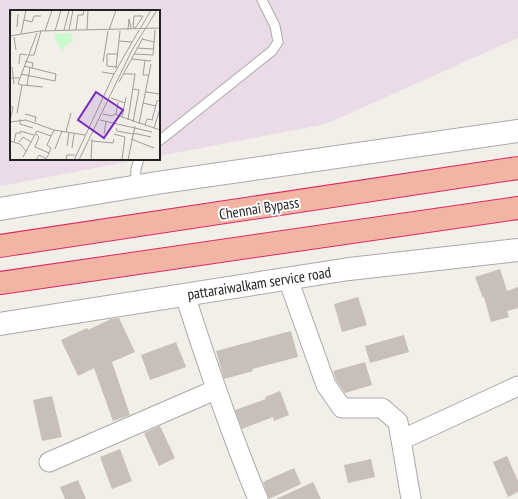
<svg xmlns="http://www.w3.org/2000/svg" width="518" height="499" font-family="'PT Sans Narrow',sans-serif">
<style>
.industrial{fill:#ebdbe8}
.building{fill:#c7bfb8}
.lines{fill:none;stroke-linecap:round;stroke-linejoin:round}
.service-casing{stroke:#a9a9a9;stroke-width:11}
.minor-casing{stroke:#a9a9a9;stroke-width:21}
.tertiary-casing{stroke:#a9a9a9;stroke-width:24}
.trunk-casing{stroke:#dc2a67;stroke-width:24}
.service{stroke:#fff;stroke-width:9}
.minor{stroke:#fff;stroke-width:19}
.tertiary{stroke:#fff;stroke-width:22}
.trunk{stroke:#f2b4a3;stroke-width:22}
.labels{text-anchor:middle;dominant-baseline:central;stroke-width:4;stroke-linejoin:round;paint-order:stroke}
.street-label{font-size:15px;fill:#222;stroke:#fff}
.inset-road{fill:none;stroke:#9f9d99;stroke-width:1}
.view{fill:#7b2cbf;fill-opacity:0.15;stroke:#7b2cbf;stroke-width:2}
.inset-edge{fill:none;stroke:#222;stroke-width:2}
</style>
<rect width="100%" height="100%" fill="#f2efe9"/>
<!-- industrial -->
<path class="industrial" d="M0 0H518V38L326 124 159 156V11H11V159H142L1 186 0 184Z"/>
<!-- building -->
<path class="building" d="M500 269 507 291 518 287V308L507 311 509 317 491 322 484 297 483 298 475 277Z
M358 297 367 325 342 332 334 304Z
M119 318 135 352 112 362 130 415 113 421 94 368 78 376 61 340 87 328 88 330 111 319Z
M291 331 298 357 252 369 253 371 224 379 216 351Z
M404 335 409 352 370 363 365 346Z
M176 342 186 367 150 380 141 355Z
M365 362 372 385 345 393 336 380 333 371Z
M280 391 289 415 274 421 273 417 242 429 235 410 266 399 265 397Z
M52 396 62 437 42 441 33 400Z
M160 426 175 458 159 466 144 433Z
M120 449 132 481 112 489 100 457Z
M507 456 518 481V492L508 497 493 462Z
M371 459 375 477 348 483 344 465Z
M294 468 301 484 269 499 263 482Z
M78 480 86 499H65L60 487Z
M313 482 321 499H276Z"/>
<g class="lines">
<!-- service casing -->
<g class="service-casing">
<path id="service" d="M159 141 272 51 278 42 275 26 262 0
M135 187 136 169 139 159"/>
</g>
<!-- minor casing -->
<g class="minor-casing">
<path id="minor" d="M288 279 326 385 342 408H382L398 422 411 499
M185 295C207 364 230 432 258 499
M401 440 518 386
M49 462 215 390"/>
</g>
<!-- tertiary casing -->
<g class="tertiary-casing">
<path id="tertiary" d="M0 209 163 182 518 131
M0 324 349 269 518 250"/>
</g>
<!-- trunk casing -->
<g class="trunk-casing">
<path id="trunk" d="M0 246 518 168
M0 283 518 208"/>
</g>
<!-- service -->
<use href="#service" class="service"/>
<!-- minor -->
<use href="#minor" class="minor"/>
<!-- tertiary -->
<use href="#tertiary" class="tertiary"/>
<!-- trunk -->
<use href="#trunk" class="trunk"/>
</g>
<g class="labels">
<!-- street labels -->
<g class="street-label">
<text transform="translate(259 208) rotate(-9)">Chennai Bypass</text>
<text transform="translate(259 283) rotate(-9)">pattaraiwalkam service road</text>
</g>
</g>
<!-- overview -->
<g transform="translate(10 10)">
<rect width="150" height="150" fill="#f2efe9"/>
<path d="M61 23 63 32 55 36 52 42 44 24Z" fill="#c8facc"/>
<path class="inset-road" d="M14 10 22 12 24 6H31M0 15 1 2M7 17 8 4M126 18 123 17 124 6H133L126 17M130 19 141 0M54 20 59 0M59 20 63 0M66 20 68 5H73L74 0M77 20 78 0M99 20 106 0M118 20 119 9 121 18M35 21 42 0M45 21 51 0M11 24 16 0M0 26 30 21 150 18M4 27 6 40M132 29 144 32M109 31 122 32M127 38 143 39M124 44 143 45 145 20M19 45H24L31 21M122 49 141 51M135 50 133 65H139M15 51 23 53 22 58M93 52 98 21M9 54 10 44 17 45M2 57 4 74M107 57 97 56V44H108M106 58 110 21M92 62 104 64M11 64 45 71 46 64 14 56M114 64H125L118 110M0 68H10L8 74 12 75 7 103M10 68 27 23M109 72 133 28M12 75 33 77M17 75 20 58M123 79 129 80 123 112M136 82 150 84M116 87 112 107 150 120M101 88 115 93M133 93 146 96M0 96 3 97 1 107M15 104 26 107 25 112M93 104 102 106 105 104 112 107M106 104 108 92M10 109V114L23 118M90 110 142 122M142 110 147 91 150 90M0 112 16 110 44 120 75 125M129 114 141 54M135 115 137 109 143 110M106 118 107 121 123 124M144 118 150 99M10 121 24 125M56 122 61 103M123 123 141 127M26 124 29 127 25 137 39 143M94 124 96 112M104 124 115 127 112 150M121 129 144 138M0 131 10 134 16 141M82 131 103 133 104 129M4 132 6 123H11M9 132 13 127 21 132M57 136 59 123M62 138 64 124M45 139 52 121M13 147 27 121 41 126M37 148 41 138 37 135 44 120M26 150 29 145 37 149M56 150 57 145H65M64 150 104 64 129 20M69 150 122 40 147 0M81 150 82 129M118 150 125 116"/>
<path class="view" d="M86 82 113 100 94 128 68 110Z"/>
<rect width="150" height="150" class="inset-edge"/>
</g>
</svg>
